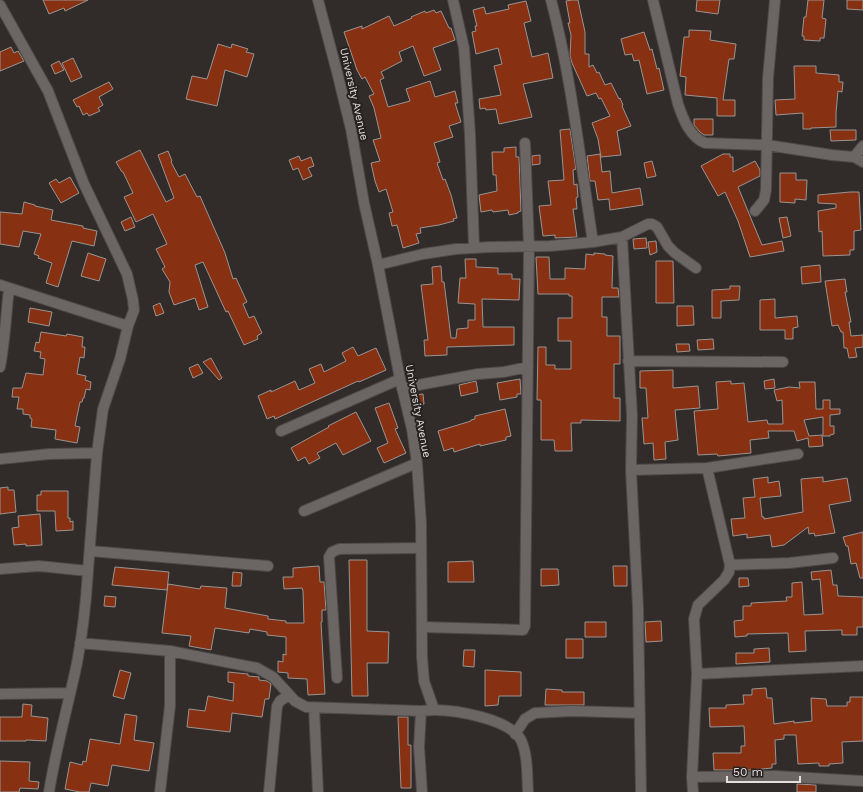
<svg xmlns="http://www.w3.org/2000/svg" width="863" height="792" font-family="'Work Sans',sans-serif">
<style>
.building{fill:#873112;stroke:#9a9492}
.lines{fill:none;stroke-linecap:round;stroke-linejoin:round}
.street-casing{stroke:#4d4948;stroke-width:12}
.secondary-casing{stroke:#4d4948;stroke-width:12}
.street{stroke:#6b6564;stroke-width:10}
.secondary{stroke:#6b6564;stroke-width:10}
.labels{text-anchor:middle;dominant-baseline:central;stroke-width:4;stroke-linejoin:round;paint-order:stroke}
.street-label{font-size:11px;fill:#e2dfde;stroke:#272221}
</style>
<rect width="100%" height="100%" fill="#312c2a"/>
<!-- building -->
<path class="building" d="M43 0H88L65 11 64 8 49 14Z
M572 0H578L585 32V54H589V67L593 65 597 73 599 72 605 85 611 83 619 99 620 98 623 105 622 106 631 126 617 131 621 155 601 157 598 139 592 123 610 116 601 98 599 99 596 93 587 96 572 63 570 56 571 35 568 23H570L566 1Z
M697 0H720L718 14 696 11Z
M808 0H824L822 18 826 19 824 38H820V41L804 40V36H802L804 17H806Z
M847 0H863V10L847 9Z
M526 1 531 21 524 23 532 57 548 53 553 78 523 84 532 117 499 124 496 109 486 110 485 108 480 109 479 99 501 95 494 66 502 64 498 48 476 54 472 32 476 31 475 26H477L473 10 484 7 486 14 509 9 508 5Z
M434 10 436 13 441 11 449 28H451L455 40 433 48 441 70 424 76 413 46 399 52 402 61 381 72 384 78 380 80 388 107 410 101 406 89 430 81 435 97 455 91 458 103H455L461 122 449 126 453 137 434 143 440 162 437 163 443 180 445 179 451 195 457 218 453 219 454 221 439 225 420 228 421 233 416 234 419 243 403 248 397 225 392 226 389 213 393 212 386 189 379 192 375 181 371 163 380 161 373 140 381 138 374 108 369 96 374 94 365 77 362 79 357 70 344 32 362 26V29L389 16 394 26 412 18 411 17 425 11 426 13Z
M689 30 711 31 710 40 736 44 734 59H729L723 100H735V116H717V98L685 95 686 77 680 76 684 37H689Z
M644 32 650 50 652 49 657 69 659 68 664 90 647 94 639 60 634 61 632 54 625 55 621 39Z
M218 44 231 48 232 44 248 49 246 52 254 54 247 77 225 70 217 106 186 99 192 76 207 79Z
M11 47 14 53 18 51 24 61 0 71V52Z
M73 58 82 77 71 82 62 63Z
M59 61 64 70 55 74 51 65Z
M794 66H816V73L839 75V82H843L842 92 838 91 836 113V127L811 128V129H803V113L776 115 775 100 795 99Z
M109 82 113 89 99 97 103 105 98 108 100 111 89 116 87 113 83 115 79 106 77 107 73 100Z
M694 119H713V135H704L700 132 694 125Z
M570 129 576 169 573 170 574 185 577 184 578 197 576 198 577 209H573L577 237 555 238V235L543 236 539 206 551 205 548 181 564 180 560 130Z
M830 130H856V140L831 141Z
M516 147V157H519L521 211 518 212V213L509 215 508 210 493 212 492 210 481 212 479 195 497 191 496 175H493L492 152H504V148Z
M140 150 166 202 174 198 158 155 168 151 172 161 171 162 179 177 185 174 197 197 200 196 225 253 233 279 236 278 247 302 243 304 249 318 254 316 262 333 257 336 258 339 244 345 228 311 226 312 203 262 195 265 208 307 199 310 195 298 174 305 169 292 170 282 162 269 165 267 156 249 167 244 153 214 136 222 124 197 133 193 123 172H122L116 162Z
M600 154 602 172 610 171 612 193 640 188 643 205 610 210 609 199 598 200 595 181H590L587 156Z
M723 154H730V157H733V172L755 161 760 170V176L738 187 762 245 782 241 784 251 750 257 738 221 725 192 718 196 701 166Z
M540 155V164L532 165V156Z
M299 156 301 161 311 157 314 166 308 168 312 176 303 180 298 168 293 170 289 160Z
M652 161 656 176 647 178 644 163Z
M780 173H796V180H807L806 200 795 199V203L780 202Z
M70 177 79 193 61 203 49 183 56 179 59 183Z
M850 192H859L861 230 854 231V250H850V255L823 256 822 231 819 232 818 211 836 208V204L818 203V195Z
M24 202 35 205V206L53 210 51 220 83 226V228L97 231 94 246 72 241 58 287 46 283 52 263 38 258 39 256 34 254 41 234 23 231 19 247 0 244V212L22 214Z
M131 217 135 227 125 231 121 222Z
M787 217 791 236 783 238 779 218Z
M646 238 647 248 634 249 633 239Z
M656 241 657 252 650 255 648 242Z
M88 253 106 259 99 281 81 276Z
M594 253 605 254V255L613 256 612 288H618L619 297H602V317H607V336H620V364H614V398H620V421L581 420V423H571L572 451H555L554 440H541V400H537L538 347H546V365H555V369H571V341H558V318H572V296H569V294H538L536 257H549L550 279H565V268L585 269 586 254 594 255Z
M465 259H476V267L498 268V274H512V279H520L519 300 482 299 483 327H514V345L447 347V355L425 356 424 340H428L421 285 433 284 432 267 441 266 442 282H444L451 338H456L457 329 468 328V320H475V304L458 303 460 278H466Z
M656 261H673L674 303H656Z
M820 265 821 282 802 284 801 267Z
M845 279 847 292H845L851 322H849L851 336 863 335V347L855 348 857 357 849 358 847 348H844L843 332H841L838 325 832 326 825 281Z
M730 286H740L739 300 721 301V318H712V290L730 289Z
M775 299V318L797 316 798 327 793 328V339H785V330H760V300Z
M160 303 164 313 156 316 153 306Z
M677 306H693L694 325 677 326Z
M30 308 52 312 49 326 28 322Z
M41 332 66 336 67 334 83 337 82 347H85L84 358 80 357 77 374 86 376 85 380 91 382 90 390 86 389 84 398H83L82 402H80L75 426 80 427 77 443 55 439 56 430 31 427 32 419 30 418V415L23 414V409H17L19 397H12L13 388H22L26 373 43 375 45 359 40 358 41 352 34 351 36 342 39 343Z
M713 339 714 349 698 350 697 340Z
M676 344H689L690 351 677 352Z
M353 347 358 356 376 348 386 370 359 382 358 381 286 414 275 419 274 416 267 419 258 396 271 390V392L295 381 299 390 315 383 309 369 321 364 324 372 346 361 342 353Z
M211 358 222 378 219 380 203 362Z
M198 364 203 373 193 378 189 368Z
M673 370V388L698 386 700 408 675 410 678 440 665 442 666 459 654 460 653 443 644 444 642 418H648L646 388H640V371Z
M520 379 521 394H517V397L500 400 497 383Z
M774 379 775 388 765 389 764 381Z
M476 381 478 392 461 396 459 385Z
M731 381V384L744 383 748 422 767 420 768 424H783L782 400 777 401 774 390 789 387 800 388 799 382H815L816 409H823V400H830V409H840V414L830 415V426H834V434L830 435V436H823V417L804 420 809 436 822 435 823 446 809 447 808 438 797 441 794 431H768L769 438 750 440 751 453 718 456 717 454 698 455 694 411 718 409 716 382Z
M423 394 424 404 415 406 414 395Z
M389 403 398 428 395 429 406 453 384 463 377 448 388 443 375 408Z
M505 409 511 436 506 437V440L480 446V444L454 452 453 448 444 451 438 431 471 421V420L475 419V416Z
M356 412 371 441 343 455 336 443 317 453 320 458 309 464 305 457 298 461 291 448 329 427 328 426Z
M768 477V483L779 481 781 496 760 498 762 517H764V519L803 512 801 479 823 477V482L847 478 851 501 829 505 835 533 815 536 814 533 809 534 808 527 784 545 772 547 770 535 747 538V534L733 536 731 519 745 518 743 498 755 497 753 479Z
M8 487V490H14L16 512 0 514V488Z
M41 491H68V518H70V522L73 521V530L56 531 55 511H37V495H41Z
M40 514 42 545 26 546V544L14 545 12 528 19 527 18 516Z
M863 532V578H860L856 563 851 564 848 546H846L843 537Z
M349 560H367V631L389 632 388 663H367L368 696H352Z
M473 561 474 582H448V562Z
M319 566 320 582H324L326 610H322V622H321L325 694 308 695 307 679 288 678V673L278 672V661L283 662V654L286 655V637L267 635V632L250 629 249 633 215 628 211 650 189 646 191 636 162 633 168 584 200 589 201 586 227 588 225 608 268 616V619L286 621V623H304L303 591 302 588 284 589 283 577H293V568Z
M613 566H627V586H614Z
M115 567 169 572 167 590 112 585Z
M541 569H558L559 585 541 586Z
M831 570 833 585H837L838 596 863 597V627H857V635H842V630L805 631 806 651 789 652 788 633 747 634V636L735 637 734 621 743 620V606H751V603L787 601 786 597H792V583L802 582 804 615 823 614 820 579 812 580 811 572Z
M233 572 242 573 241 586H232Z
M739 578H748L749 586 739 587Z
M105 596 116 597 115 607 104 606Z
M661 621 662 641 646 642 645 622Z
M585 622H606V637H585Z
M566 639H583V658H566Z
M769 648 770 662 736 664V653H754V649Z
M464 650H475L474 667 463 666Z
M120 670 131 673 124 699 113 696Z
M485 670 521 672V696H499L498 705 485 706Z
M228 672 248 674V676L259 677V680L267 681 271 684 269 699H265L262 717 232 713 230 732 187 727 189 709 205 711 208 696 233 701 234 683 228 682Z
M766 688 767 698H772L774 724 794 721V723L812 721 811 698 826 699 827 706H847V702H850V697H863V741L842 742 843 763 829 764V766H819V763L798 764 796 735H784V739L775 740 776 764H772V768L753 770H714L713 753H741V746H745L744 726 710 727 709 708H726V705L744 704 743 695H752V689Z
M546 689 562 690V692H584V705H545Z
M23 704 32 705 31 716 48 718 46 741 26 740V741H0V717H22Z
M125 714 137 716 134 740 154 743 149 771 112 765 108 786 91 783 89 792H80L65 789 70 762 82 765 83 761 86 762 90 739 120 744Z
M398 717H408V745H411V788H401Z
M0 761 30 762 29 781 39 782 38 789 20 788 19 792H0Z
M797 784 816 785V792H797Z"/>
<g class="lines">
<!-- street casing -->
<g class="street-casing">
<path id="street" d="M453 0 464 48 470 134 474 248
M551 0C572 79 580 161 593 242
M653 0 678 104C683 119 690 137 705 143L767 145 832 155 854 157 863 162
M0 5 48 91 84 184 127 274 133 300 134 310 128 326
M854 157 863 146
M755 211 764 200 766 190 768 78 775 0
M622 237 632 416 631 470 638 607 641 792
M378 265 423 254 456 249 490 247 550 246 593 242 622 237 648 224H652L657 227 668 246 675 253 696 268
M0 285 128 326 120 359 103 409 97 453 88 571 39 566 0 569
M628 361 783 362
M0 367C5 341 6 315 9 288
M402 388 478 374 504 372 528 367
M281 431 400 379
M0 459 49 454 97 453
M631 470 707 468 798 454
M304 511 417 463
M90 551 268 566
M730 565 789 563 833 558
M422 627 523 630 525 626 529 247 525 143
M80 643 170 651 257 668 273 677 295 701 306 707 421 711 434 710
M697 674 863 666
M337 678 329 557 332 552 339 549 421 548
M0 694 70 693
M314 708 318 792
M421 711 419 747 422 792
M515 734 525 719 535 713 572 711 640 713
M692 777 775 776 863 781
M49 792C56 748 68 706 77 663 83 632 86 602 88 571
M160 792 170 706V651
M269 792 277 706 280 701 289 695
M693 792 692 777 697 674 694 619 698 605 724 580 729 572 730 565 707 468"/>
</g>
<!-- secondary casing -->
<g class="secondary-casing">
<path id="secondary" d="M318 0 337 72 351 129 364 203 378 265 400 379 412 429 417 463 421 523 422 657 424 681 434 710C456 710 510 719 521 740 528 755 527 776 528 792"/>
</g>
<!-- street -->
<use href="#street" class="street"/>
<!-- secondary -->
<use href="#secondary" class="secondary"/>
</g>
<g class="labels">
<!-- street labels -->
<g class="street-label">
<text transform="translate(354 94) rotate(77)">University Avenue</text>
<text transform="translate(418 411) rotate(79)">University Avenue</text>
</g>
</g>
<!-- scale -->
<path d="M727 776v6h73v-6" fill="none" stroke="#e2dfde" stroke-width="2"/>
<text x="733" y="776" font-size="12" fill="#e2dfde" stroke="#272221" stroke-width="3" paint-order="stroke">50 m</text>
</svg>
